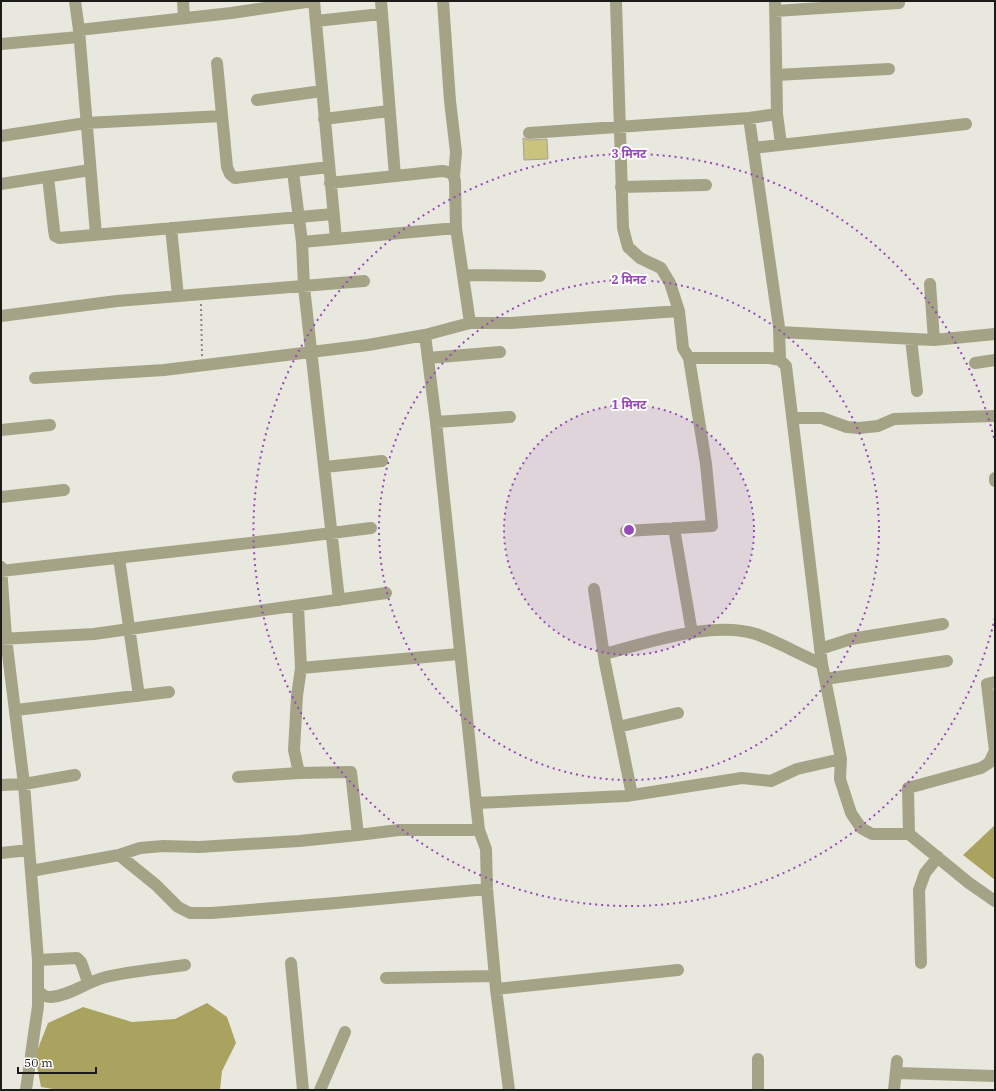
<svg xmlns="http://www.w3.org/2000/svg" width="996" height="1091" font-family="'IBM Plex Serif','Noto Sans Devanagari',serif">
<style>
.water{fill:#aaa35f}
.building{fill:#c9c37e;stroke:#a4a49a}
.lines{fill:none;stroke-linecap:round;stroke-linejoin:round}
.path{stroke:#888880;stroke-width:2;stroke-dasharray:2 3;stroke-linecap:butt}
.minor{stroke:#a5a386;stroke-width:12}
.ring{fill:none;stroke:#9749ba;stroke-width:2;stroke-dasharray:2 4}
.centre{fill:#9749ba;stroke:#fff;stroke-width:2}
.ring-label{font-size:12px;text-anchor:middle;font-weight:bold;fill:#9749ba;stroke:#fff;stroke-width:4;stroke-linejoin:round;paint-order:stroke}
</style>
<rect width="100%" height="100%" fill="#e9e8de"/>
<!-- water -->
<path class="water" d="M995 825V880L963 855Z
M207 1003 227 1017 236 1043 222 1071 220 1090H59L41 1087 35 1056 48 1023 83 1007 132 1022 175 1019Z"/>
<!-- building -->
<path class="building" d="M523 138 529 140 547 139 548 159 524 160Z"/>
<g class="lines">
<!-- path -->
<path class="path" d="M201 304 202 356"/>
<!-- minor -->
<path class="minor" d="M75 1 79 30 96 235
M183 1 184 18
M314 1 336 239
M381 1 395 176
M443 1 450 101 456 152 454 176
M616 1 623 228 628 247 640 258 661 268 670 283 679 311 683 348 689 358H770L780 360 786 366 822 664 841 759 840 779 851 813 861 828 872 834H909L969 883 995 901
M775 1 777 114 781 144
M775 11 899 3
M316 21 381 14
M79 30 231 13 313 1
M1 44 79 37
M217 63 227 167 230 174 235 178 329 167
M776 75 889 69
M257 100 322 91
M749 118 779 327 780 360
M324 119 389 111
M529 133 749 118 777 114
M1 136 86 123 222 116
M753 148 966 124
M293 172 302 242 304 287 339 600
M48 177 54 230 55 236 59 238 333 214
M330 183 442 171C450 172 454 173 455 182L456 228 470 323
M1 184 90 170
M621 187 706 185
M171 228 178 296
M302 242 456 228
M463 275 540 276
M930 284 934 340
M1 316 117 301 364 281
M779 332 934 340 995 334
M911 339 917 391
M428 358 500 352
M975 363 995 360
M35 378 164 370 368 345 425 335
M792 418H822L847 427 859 428 878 426 894 419 995 416
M436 422 510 417
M1 430 50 425
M325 467 382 461
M995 478V481
M1 497 64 490
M674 528 692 633
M626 531 712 526 706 464 689 358
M119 558 139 696
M1 567 6 638 24 784 38 960V1006L26 1090
M1 571 284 539 371 528
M594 589 605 663 632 795
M298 606 301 668 297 696 294 750 299 773 351 772 358 835 399 830H479
M1 639 94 634 386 593
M820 649 851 639 943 624
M604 654C648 643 712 620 756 634 778 642 801 655 822 664
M301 668 459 654
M825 679 947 661
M16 710 169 692
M618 727 678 713
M238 777 299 773
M1 785 24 784 75 775
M476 803 626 796 742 778 771 781 797 769 841 759
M909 834 908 788 981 768 989 763 995 751 987 684 995 682
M1 853 29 850
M119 855 156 885 178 907 190 913H212L336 903 487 889
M31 871 119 855 140 848 163 846 199 847 299 841 358 835
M38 960 77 958 81 962 88 982
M291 963 303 1090
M921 963 919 890 925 873 938 857
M386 978 495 976
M496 989 678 970
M38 990C42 995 45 997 51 997 72 995 86 982 106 977 131 971 159 969 185 965
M758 1059V1090
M896 1073 995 1076
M320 1090 345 1032
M509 1090 496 989 487 889 486 849 479 830 476 803 436 422 425 335 470 323H511L679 311
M894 1090 897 1061"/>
</g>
<!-- distance rings -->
<circle cx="629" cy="530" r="125" fill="#9749ba" fill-opacity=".12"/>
<g class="ring">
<circle cx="629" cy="530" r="125"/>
<circle cx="629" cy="530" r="250"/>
<path d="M995 618A376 376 0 1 1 995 442"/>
</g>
<circle cx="629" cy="530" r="6" class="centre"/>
<g class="ring-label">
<text x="629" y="158">3 मिनट</text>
<text x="629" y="284">2 मिनट</text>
<text x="629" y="409">1 मिनट</text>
</g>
<!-- border -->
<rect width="996" height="1091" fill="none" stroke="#1b1b17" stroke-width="4"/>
<!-- scale -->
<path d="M18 1067v6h78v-6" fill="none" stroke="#1b1b17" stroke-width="2"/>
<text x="24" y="1067" font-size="12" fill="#1b1b17" stroke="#ffffff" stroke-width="3" paint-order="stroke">50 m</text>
</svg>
